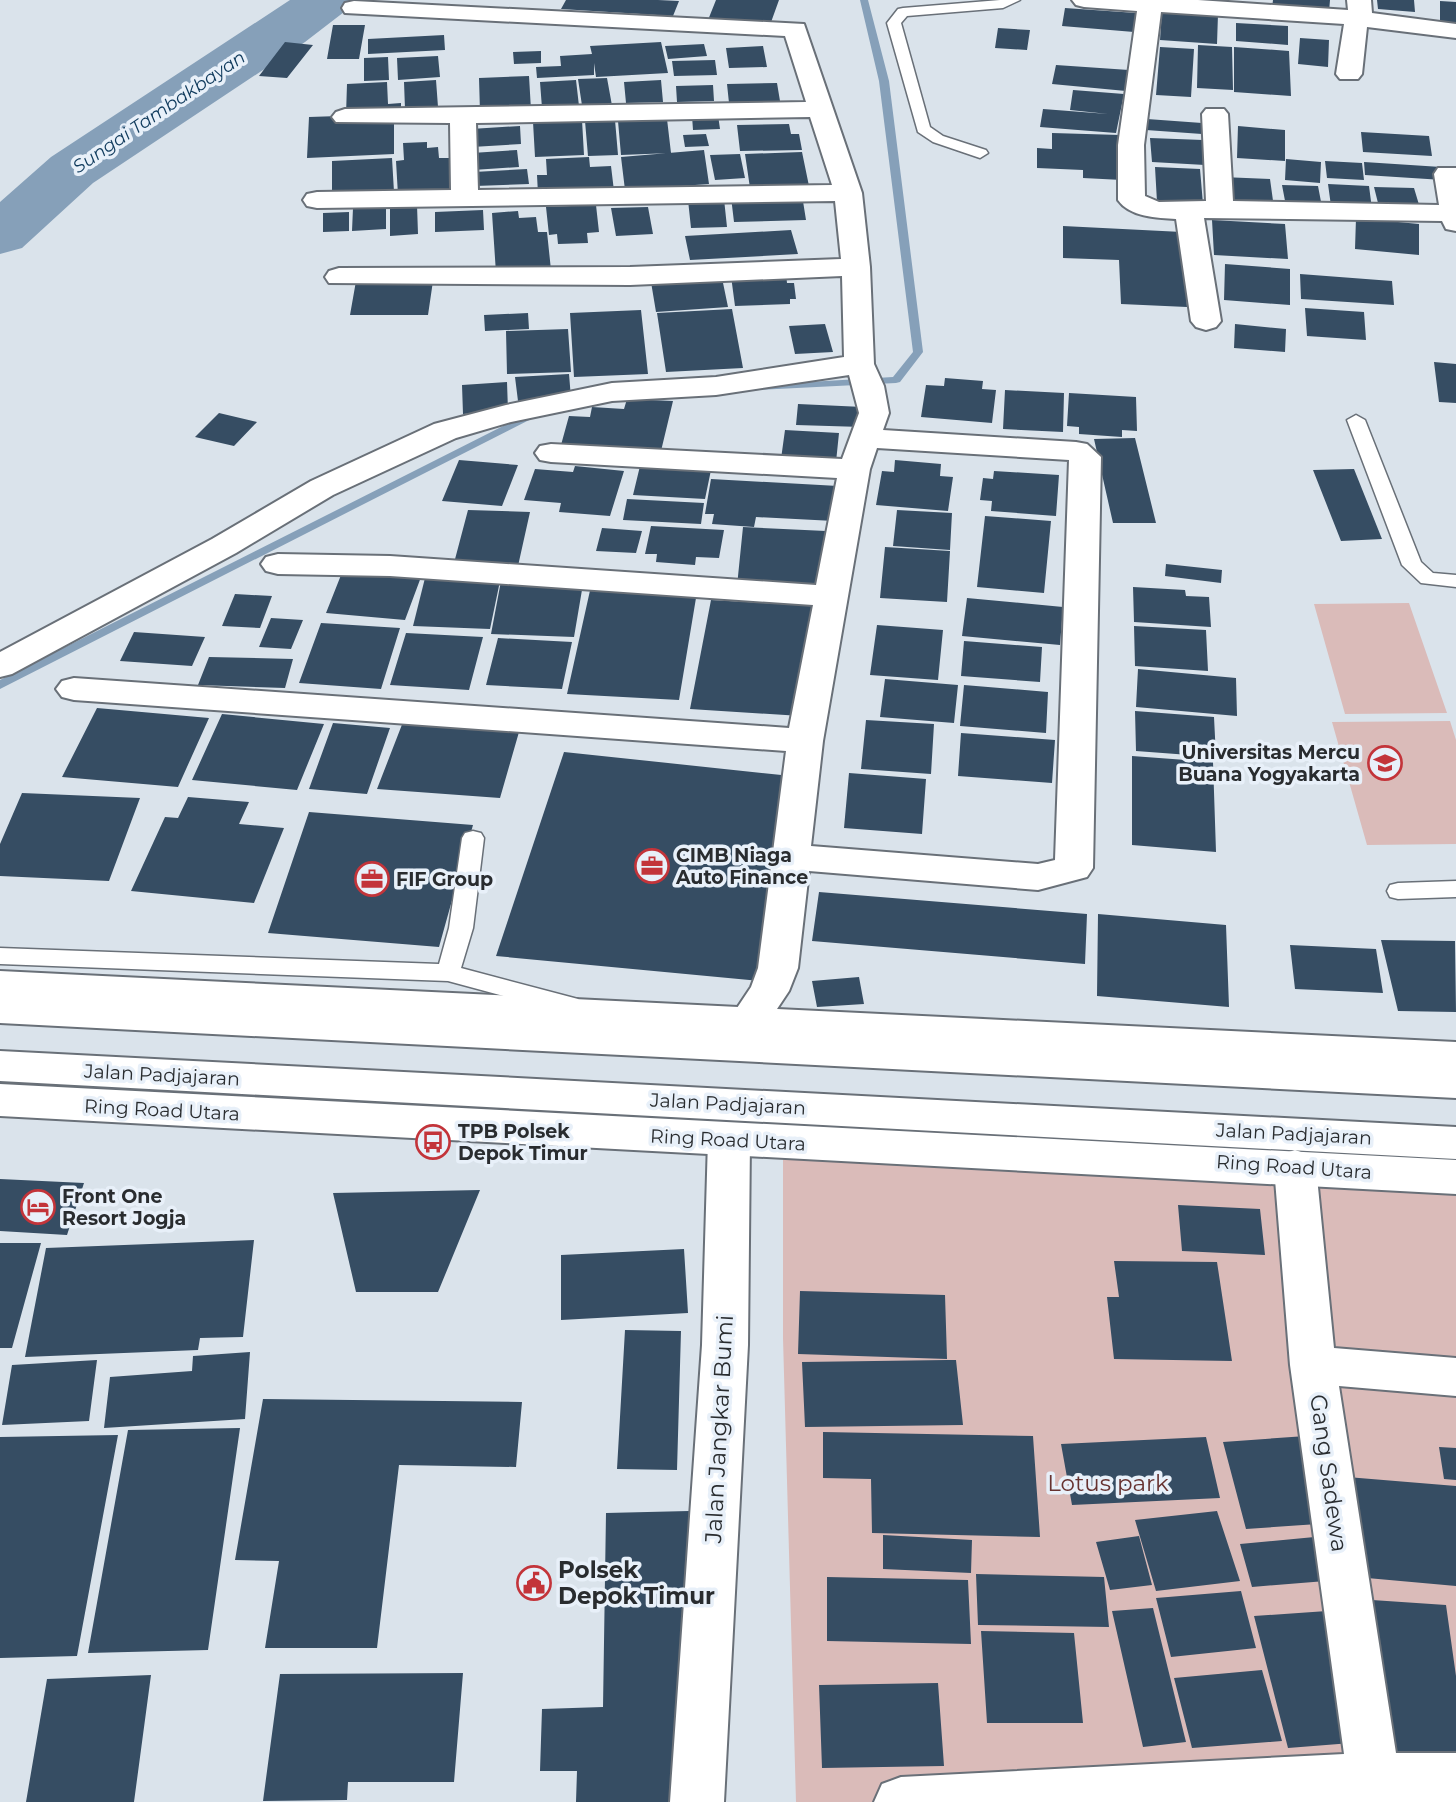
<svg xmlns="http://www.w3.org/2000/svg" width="1456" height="1802" font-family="Montserrat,sans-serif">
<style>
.green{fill:#dabbb9}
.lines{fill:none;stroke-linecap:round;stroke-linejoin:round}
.stream{fill:#86a0b9;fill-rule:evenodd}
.river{fill:#86a0b9;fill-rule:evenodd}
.building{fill:#364d63}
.service-casing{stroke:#697078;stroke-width:3}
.minor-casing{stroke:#697078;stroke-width:4}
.tertiary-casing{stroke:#697078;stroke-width:4}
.trunk-casing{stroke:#697078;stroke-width:4}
.service{fill:#fff;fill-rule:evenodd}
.minor{fill:#fff;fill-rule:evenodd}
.tertiary{fill:#fff;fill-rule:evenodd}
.trunk{fill:#fff;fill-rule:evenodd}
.labels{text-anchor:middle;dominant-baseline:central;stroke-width:7;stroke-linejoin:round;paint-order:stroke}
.far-water-label{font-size:18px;font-style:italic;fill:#0f3a5c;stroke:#e8f0f9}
.poi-label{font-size:19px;font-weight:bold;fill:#292c2f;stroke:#e8f0f9;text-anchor:start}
.street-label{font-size:19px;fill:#292c2f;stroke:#e8f0f9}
.near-street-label{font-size:23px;fill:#292c2f;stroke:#e8f0f9}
.near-park-label{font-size:23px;fill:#673230;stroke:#e8f0f9}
.near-poi-label{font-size:23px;font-weight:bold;fill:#292c2f;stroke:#e8f0f9;text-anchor:start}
</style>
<rect width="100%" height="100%" fill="#dae3eb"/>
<!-- green -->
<path class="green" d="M1409 603 1447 713 1345 714 1314 604Z
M1450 721 1456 740V844L1367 845 1332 722Z
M783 1140 1456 1187V1802H796L783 1338Z"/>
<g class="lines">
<!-- stream -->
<path class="stream" d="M860 0H868L889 81 923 352 900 382 896 383 739 391V387L743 386 893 377 913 352 879 81Z
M535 410 539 411V415L0 689V680Z"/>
<!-- river -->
<path class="river" d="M290 0H352L344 12 305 42 93 183 22 248 0 254V202L51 157Z"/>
</g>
<!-- building -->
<path class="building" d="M566 0H658L679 1 673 16 561 9Z
M716 0H779L770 25 708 20Z
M1273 0H1330L1329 12 1272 8Z
M1377 0H1414L1415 12 1378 9Z
M1440 1 1456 2V24L1440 22Z
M1065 8 1136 13 1134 32 1062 26Z
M1162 10 1218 14 1217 44 1160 40Z
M1236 23 1288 26V45L1236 41Z
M333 25H365L359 59H327Z
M998 28 1030 30 1027 50 995 48Z
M444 35 445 50 368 54V39Z
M1300 38 1329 40 1328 67 1298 64Z
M285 42 313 45 287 78 259 76Z
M661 42 668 73 596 77 594 63V75L537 78 536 67 561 66 560 56 592 54 590 46Z
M704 44 707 56 668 59 665 46Z
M1198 45 1232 47 1233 90 1197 88Z
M763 46 767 67 729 68 726 48Z
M1160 47 1194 49 1191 97 1156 95Z
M1234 47 1289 51 1291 96 1234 92Z
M541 51V63L514 64 513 52Z
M438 56 440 77 398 80 397 58Z
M388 57 389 80 364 81V58Z
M715 60 717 75 674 76 672 61Z
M1056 65 1129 70 1126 91 1052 84Z
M529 76 531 110 480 112 479 78Z
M607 78 613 111 583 112 578 79Z
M436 80 438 107 405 109 404 82Z
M576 80 579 106 542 108 540 82Z
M661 80 663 102 626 103 624 82Z
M387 82 388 104 401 103V113L346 115 347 84Z
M777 83 780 101 729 103 727 84Z
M713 85 714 101 677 102 676 86Z
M1073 90 1124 94 1116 133 1040 127 1043 109 1108 114 1070 110Z
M718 115 720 129 693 130 692 116Z
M339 116 394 117V154L307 158 309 117Z
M667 119 671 153 621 155 618 121Z
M1147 119 1202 123V134L1146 130Z
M582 120 584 155 535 157 533 122Z
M615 120 618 155 588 156 585 121Z
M789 124 791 134H799L802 150 740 151 737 125Z
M520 126 521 144 472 147 471 129Z
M1238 126 1285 130V161L1237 158Z
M1361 132 1429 136 1432 156 1363 152Z
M1052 133 1120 135 1122 180 1083 178V170L1037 168V148L1052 149Z
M706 134 709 146 685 147 683 135Z
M1150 138 1203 140 1205 165 1152 162Z
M427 142V148L438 147 439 158H449L452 192 398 195 396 161 404 160 403 143Z
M517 150 519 167 473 170 472 153Z
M704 150 709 184 625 190 621 157Z
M802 152 809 186 750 188 745 154Z
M740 154 745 178 715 180 710 155Z
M589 157 590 167 611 166 614 191 538 194 537 175H547L546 159Z
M392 158 394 192 332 195V161Z
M1286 159 1321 162 1320 183 1285 180Z
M1325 161 1362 163 1364 180 1327 178Z
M1364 162 1441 167 1443 180 1365 175Z
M1155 167 1200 169 1203 204 1157 202Z
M527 169 529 184 475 186 474 172Z
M1222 177 1270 179 1274 208 1226 206Z
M1328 184 1369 186 1372 209 1331 206Z
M1282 185 1318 186 1322 207 1286 206Z
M1374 187 1414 188 1420 208 1379 207Z
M802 195 806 220 734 222 731 197Z
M724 199 727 227 691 228 688 200Z
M417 205 418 234 390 236V206Z
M596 205 599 232 587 233 588 243 558 244 557 234 549 235 546 207Z
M386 207V229L352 231 353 208Z
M648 207 653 234 616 236 611 208Z
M483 210 484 230 435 232V212Z
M518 211 519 218 536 217 538 232H547L551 270 496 273 492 213Z
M349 212V231L323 232V213Z
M1356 218 1419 224V255L1355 249Z
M1212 220 1285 224 1288 259 1214 255Z
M1063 226 1182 232 1187 307 1121 304 1119 260 1063 258Z
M791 230 798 254 690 260 685 236Z
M1225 264 1290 269V305L1224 300Z
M786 274 787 283H794L796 299H790V304L735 306 731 276Z
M1300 274 1392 281 1394 305 1301 299Z
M722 278 728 307 656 312 651 282Z
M356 281H433L428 315H350Z
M1305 308 1364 312 1366 340 1307 336Z
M732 309 743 368 666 372 657 313Z
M641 310 648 374 574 377 570 313Z
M528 313 529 329 485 331 484 315Z
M825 324 833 352 795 354 789 326Z
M1235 324 1286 329 1285 352 1234 348Z
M568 329 571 372 507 374 506 331Z
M1434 362 1456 364V403L1439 402Z
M569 374 571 398 518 401 515 377Z
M945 378 983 381 982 389 996 390 992 423 921 417 926 385 944 386Z
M507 382 508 411 463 414 462 385Z
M1005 390 1064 393 1063 432 1003 429Z
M1069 393 1136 397 1137 431 1122 430V437L1079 434V427L1067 426Z
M627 399 673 401 661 451 561 445 569 416 590 417 592 407 624 409Z
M798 404 863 407 862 427 796 425Z
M219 413 257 422 234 446 195 437Z
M785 430 839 433 836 462 781 459Z
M1135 438 1156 523H1113L1094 439Z
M459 460 518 465 502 506 442 501Z
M895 460 941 464 940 476 953 477 948 511 876 505 882 471 894 472Z
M575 466 624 471 610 516 559 512 561 503 524 500 535 469 573 472Z
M640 466 711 470 705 499 633 495Z
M1354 469 1382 539 1341 541 1313 470Z
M994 471 1059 475 1056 516 991 511 992 501 980 500 983 478 993 479Z
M711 479 838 486 834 521 756 517 754 527 712 524 714 514H705Z
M627 499 704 503 701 524 623 520Z
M468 510 530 512 518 566 454 563Z
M897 510 952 513 950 550 893 546Z
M985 516 1051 521 1044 593 977 587Z
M651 526 724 530 719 558 696 557 695 565 656 562 657 554H645Z
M743 527 826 531 822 589 737 586Z
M602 528 642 531 636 553 596 551Z
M885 547 950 551 947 602 880 598Z
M1166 564 1222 570 1221 583 1165 576Z
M343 570 421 577 405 620 326 613Z
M425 578 500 581 490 629 413 626Z
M501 581 583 584 574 637 491 634Z
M591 586 697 592 679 700 567 694Z
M1133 587 1185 590 1186 596 1209 597 1211 627 1134 622Z
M235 594 272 596 260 628 222 626Z
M967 598 1063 607 1060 645 962 636Z
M711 600 817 606 801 716 690 709Z
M271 618 303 620 291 649 259 647Z
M321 623 400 628 381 689 299 683Z
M877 625 943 630 938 680 870 675Z
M1134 626 1206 630 1208 671 1135 666Z
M134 632 205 637 192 666 120 661Z
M406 633 483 637 469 690 390 685Z
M498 638 572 642 562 689 486 685Z
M964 641 1042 647 1040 682 961 676Z
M209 657 293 659 285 688 198 685Z
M1138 669 1236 678 1237 716 1136 707Z
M885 679 958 685 954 723 880 717Z
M964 685 1048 692 1046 733 960 726Z
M97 708 209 718 178 787 62 777Z
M1135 711 1214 717 1216 757 1136 751Z
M222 714 324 724 297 790 192 780Z
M866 720 934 724 931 774 861 769Z
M403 722 519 732 500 798 377 789Z
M333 723 390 728 367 794 309 789Z
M961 733 1055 740 1052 783 958 776Z
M564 752 791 776 760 981 496 956Z
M1132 756 1213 762 1216 852 1132 845Z
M849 773 926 779 922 834 844 828Z
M22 793 140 798 109 881 0 876V844Z
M188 797 249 802 239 824 284 828 254 903 131 891 165 817 178 818Z
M309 812 473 825 439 947 268 933Z
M819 892 1087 914 1085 964 812 941Z
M1098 914 1226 925 1229 1007 1097 996Z
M1381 940 1455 941 1456 1012 1398 1011Z
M1290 945 1376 949 1383 993 1295 989Z
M859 977 864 1004 817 1007 812 981Z
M0 1179 84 1183 67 1235 0 1231Z
M480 1190 438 1292H356L333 1193Z
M1178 1205 1260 1209 1265 1255 1182 1251Z
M254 1240 243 1337 200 1338 198 1350 25 1357 46 1248Z
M0 1243H41L12 1348H0Z
M684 1249 688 1313 561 1320V1255Z
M1114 1261 1217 1262 1232 1361 1114 1359 1107 1297H1119Z
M800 1291 945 1295 947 1359 798 1354Z
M625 1330 681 1331 677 1470 617 1469Z
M250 1352 245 1419 104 1428 110 1377 192 1371 193 1356Z
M97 1360 89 1421 2 1425 12 1365Z
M947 1360H956L963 1425 805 1427 802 1362Z
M263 1399 522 1402 516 1467 399 1465 377 1648H265L279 1561 235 1560Z
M240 1428 208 1650 88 1653 128 1430Z
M823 1432 1033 1436 1040 1537 872 1533 871 1479 823 1478Z
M118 1435 77 1656 0 1658V1437Z
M1306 1436 1332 1523 1246 1529 1223 1442Z
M1206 1437 1220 1498 1072 1505 1061 1444Z
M1439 1447 1456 1448V1480L1444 1479Z
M1347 1477 1456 1486V1586L1356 1577Z
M689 1511 694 1802H576L577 1771H540L542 1709 603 1707 606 1513Z
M1217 1511 1240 1581 1156 1591 1135 1520Z
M883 1535 972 1540 971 1573 883 1569Z
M1139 1536 1152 1585 1110 1590 1096 1542Z
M1325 1536 1338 1580 1252 1587 1240 1544Z
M976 1574 1104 1577 1109 1627 978 1625Z
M827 1577 968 1580 971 1644 827 1641Z
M1241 1591 1256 1648 1171 1657 1156 1598Z
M1372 1600 1446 1605 1456 1676V1757L1390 1752Z
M1153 1608 1186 1742 1143 1747 1112 1611Z
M1327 1611 1364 1742 1288 1748 1254 1616Z
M981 1631 1074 1633 1083 1723H987Z
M1262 1670 1282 1741 1192 1748 1174 1678Z
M463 1673 454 1782H348L347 1800 263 1801 280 1674Z
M151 1675 134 1802H26L47 1679Z
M938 1683 944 1766 822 1768 819 1685Z"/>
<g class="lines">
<!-- service casing -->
<g class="service-casing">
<path id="service" d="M1000 0H1020L1003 8 907 16 901 23 930 127 943 136 986 150 988 153 980 158 933 142 918 132 887 23 898 9 903 8Z
M1356 415 1365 420 1421 562 1433 573 1456 575V587L1421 583 1402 565 1347 420Z
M473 831 481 833 484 838 473 928 461 968 578 999 582 1005 578 1011 570 1014 448 981 0 964V948L439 964 449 928 462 838 465 833Z
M1456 881V897L1398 899 1390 897 1387 891 1390 885 1398 883Z"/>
</g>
<!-- minor casing -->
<g class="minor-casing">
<path id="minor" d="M1072 0H1198L1348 10 1347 0H1371L1372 13 1456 24V38L1367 27 1362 74 1358 79H1340L1336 74 1344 24 1161 12 1144 145 1145 196 1159 202 1206 201 1202 114 1206 109H1224L1228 114 1233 201 1439 205 1434 174 1438 168H1456V231L1446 229 1442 221 1204 218 1221 321 1216 327 1206 330 1196 327 1191 321 1176 219C1157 218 1130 217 1118 200V145L1137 11 1084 7 1076 5Z
M354 1 804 24 862 193 870 267 874 364 884 386 889 413 883 430 1076 442 1087 444 1101 457 1093 868 1087 877 1038 890 809 871 798 968 789 991 763 1030 749 1035 735 1030 729 1020 751 987 758 968 786 751 74 700 62 697 56 689 62 681 74 678 789 728 813 605 390 576 278 574 266 571 261 564 266 557 278 554 390 556 816 585 837 478 551 462 540 460 535 453 540 446 551 444 842 459 859 413 849 375 716 395 612 401 511 422 456 438 333 495 236 553 12 674 0 677V652L212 539 311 481 434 424 506 405 612 383 716 377 844 357 842 276 630 285 329 283 325 277 329 271 339 268 630 267 841 259 835 201 317 208 307 206 303 200 307 194 317 192 451 190 450 123 336 122 332 117 336 112 345 109 806 102 785 36 345 13 342 8 345 3ZM810 117 832 185 478 190 476 123ZM877 448 1069 460 1055 860 1038 864 811 846 823 741 870 469Z
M729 1124 744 1129 750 1140 748 1345 724 1802H670L702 1345 708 1140 714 1129Z
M1295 1150 1310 1155 1316 1167 1334 1348 1456 1358V1396L1339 1386 1396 1753H1456V1802H874L882 1784 901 1777 1344 1754 1290 1365 1274 1167 1280 1155Z"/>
</g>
<!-- tertiary casing -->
<g class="tertiary-casing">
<path id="tertiary" d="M0 971 1456 1042V1072L0 999Z
M0 1084 1456 1160V1194L0 1116Z"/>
</g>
<!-- trunk casing -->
<g class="trunk-casing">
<path id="trunk" d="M0 993 1456 1068V1098L0 1023Z
M0 1051 1456 1127V1159L0 1081Z"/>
</g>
<!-- service -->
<use href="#service" class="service"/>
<!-- minor -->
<use href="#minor" class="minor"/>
<!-- tertiary -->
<use href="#tertiary" class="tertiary"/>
<!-- trunk -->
<use href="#trunk" class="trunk"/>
</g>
<!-- icons -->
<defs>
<g id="university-ring" transform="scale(1.75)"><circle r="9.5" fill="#e8f0f9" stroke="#c3343a" stroke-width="1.5"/><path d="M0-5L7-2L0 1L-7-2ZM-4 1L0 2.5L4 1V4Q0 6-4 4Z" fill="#c3343a"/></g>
<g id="office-ring" transform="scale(1.75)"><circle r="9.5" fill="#e8f0f9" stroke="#c3343a" stroke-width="1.5"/><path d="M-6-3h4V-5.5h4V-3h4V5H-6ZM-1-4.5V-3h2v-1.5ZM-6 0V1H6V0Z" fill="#c3343a"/></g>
<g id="bus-ring" transform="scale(1.75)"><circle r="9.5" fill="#e8f0f9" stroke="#c3343a" stroke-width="1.5"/><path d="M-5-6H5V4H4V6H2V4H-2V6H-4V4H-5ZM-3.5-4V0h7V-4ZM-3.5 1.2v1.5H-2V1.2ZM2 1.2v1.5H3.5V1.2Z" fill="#c3343a"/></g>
<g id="hotel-ring" transform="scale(1.75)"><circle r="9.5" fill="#e8f0f9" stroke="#c3343a" stroke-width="1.5"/><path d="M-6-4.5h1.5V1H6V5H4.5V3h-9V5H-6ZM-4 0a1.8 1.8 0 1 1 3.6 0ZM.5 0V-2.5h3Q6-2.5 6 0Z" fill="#c3343a"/></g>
<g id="civic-ring" transform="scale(1.75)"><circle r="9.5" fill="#e8f0f9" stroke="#c3343a" stroke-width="1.5"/><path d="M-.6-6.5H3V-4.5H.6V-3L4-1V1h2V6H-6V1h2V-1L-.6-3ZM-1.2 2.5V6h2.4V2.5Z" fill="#c3343a"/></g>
</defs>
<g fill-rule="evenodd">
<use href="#university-ring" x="1385" y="763"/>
<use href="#office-ring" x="652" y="866"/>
<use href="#office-ring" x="372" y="879"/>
<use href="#bus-ring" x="433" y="1142"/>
<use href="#hotel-ring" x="38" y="1207"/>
<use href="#civic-ring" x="534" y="1583"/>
</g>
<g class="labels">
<!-- far-water labels -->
<g class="far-water-label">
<text transform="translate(159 112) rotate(-34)">Sungai Tambakbayan</text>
</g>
<!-- poi labels -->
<g class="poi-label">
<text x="1360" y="752" text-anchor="end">Universitas Mercu<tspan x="1360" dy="22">Buana Yogyakarta</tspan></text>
<text x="676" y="855">CIMB Niaga<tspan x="676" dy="22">Auto Finance</tspan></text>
<text x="396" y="879">FIF Group</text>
<text x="458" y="1131">TPB Polsek<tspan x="458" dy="22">Depok Timur</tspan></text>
<text x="62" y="1196">Front One<tspan x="62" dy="22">Resort Jogja</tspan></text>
</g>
<!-- street labels -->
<g class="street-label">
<text transform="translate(162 1075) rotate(3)">Jalan Padjajaran</text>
<text transform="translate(728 1104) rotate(3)">Jalan Padjajaran</text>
<text transform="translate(162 1110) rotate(3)">Ring Road Utara</text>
<text transform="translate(1294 1134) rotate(3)">Jalan Padjajaran</text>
<text transform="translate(728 1140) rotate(3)">Ring Road Utara</text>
<text transform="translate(1294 1167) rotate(4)">Ring Road Utara</text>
</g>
<!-- near-street labels -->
<g class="near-street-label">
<text transform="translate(719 1429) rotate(-87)">Jalan Jangkar Bumi</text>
<text transform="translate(1329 1473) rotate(82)">Gang Sadewa</text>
</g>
<!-- near-park labels -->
<g class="near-park-label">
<text x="1108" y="1483">Lotus park</text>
</g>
<!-- near-poi labels -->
<g class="near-poi-label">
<text x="558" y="1570">Polsek<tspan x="558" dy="26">Depok Timur</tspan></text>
</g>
</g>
</svg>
